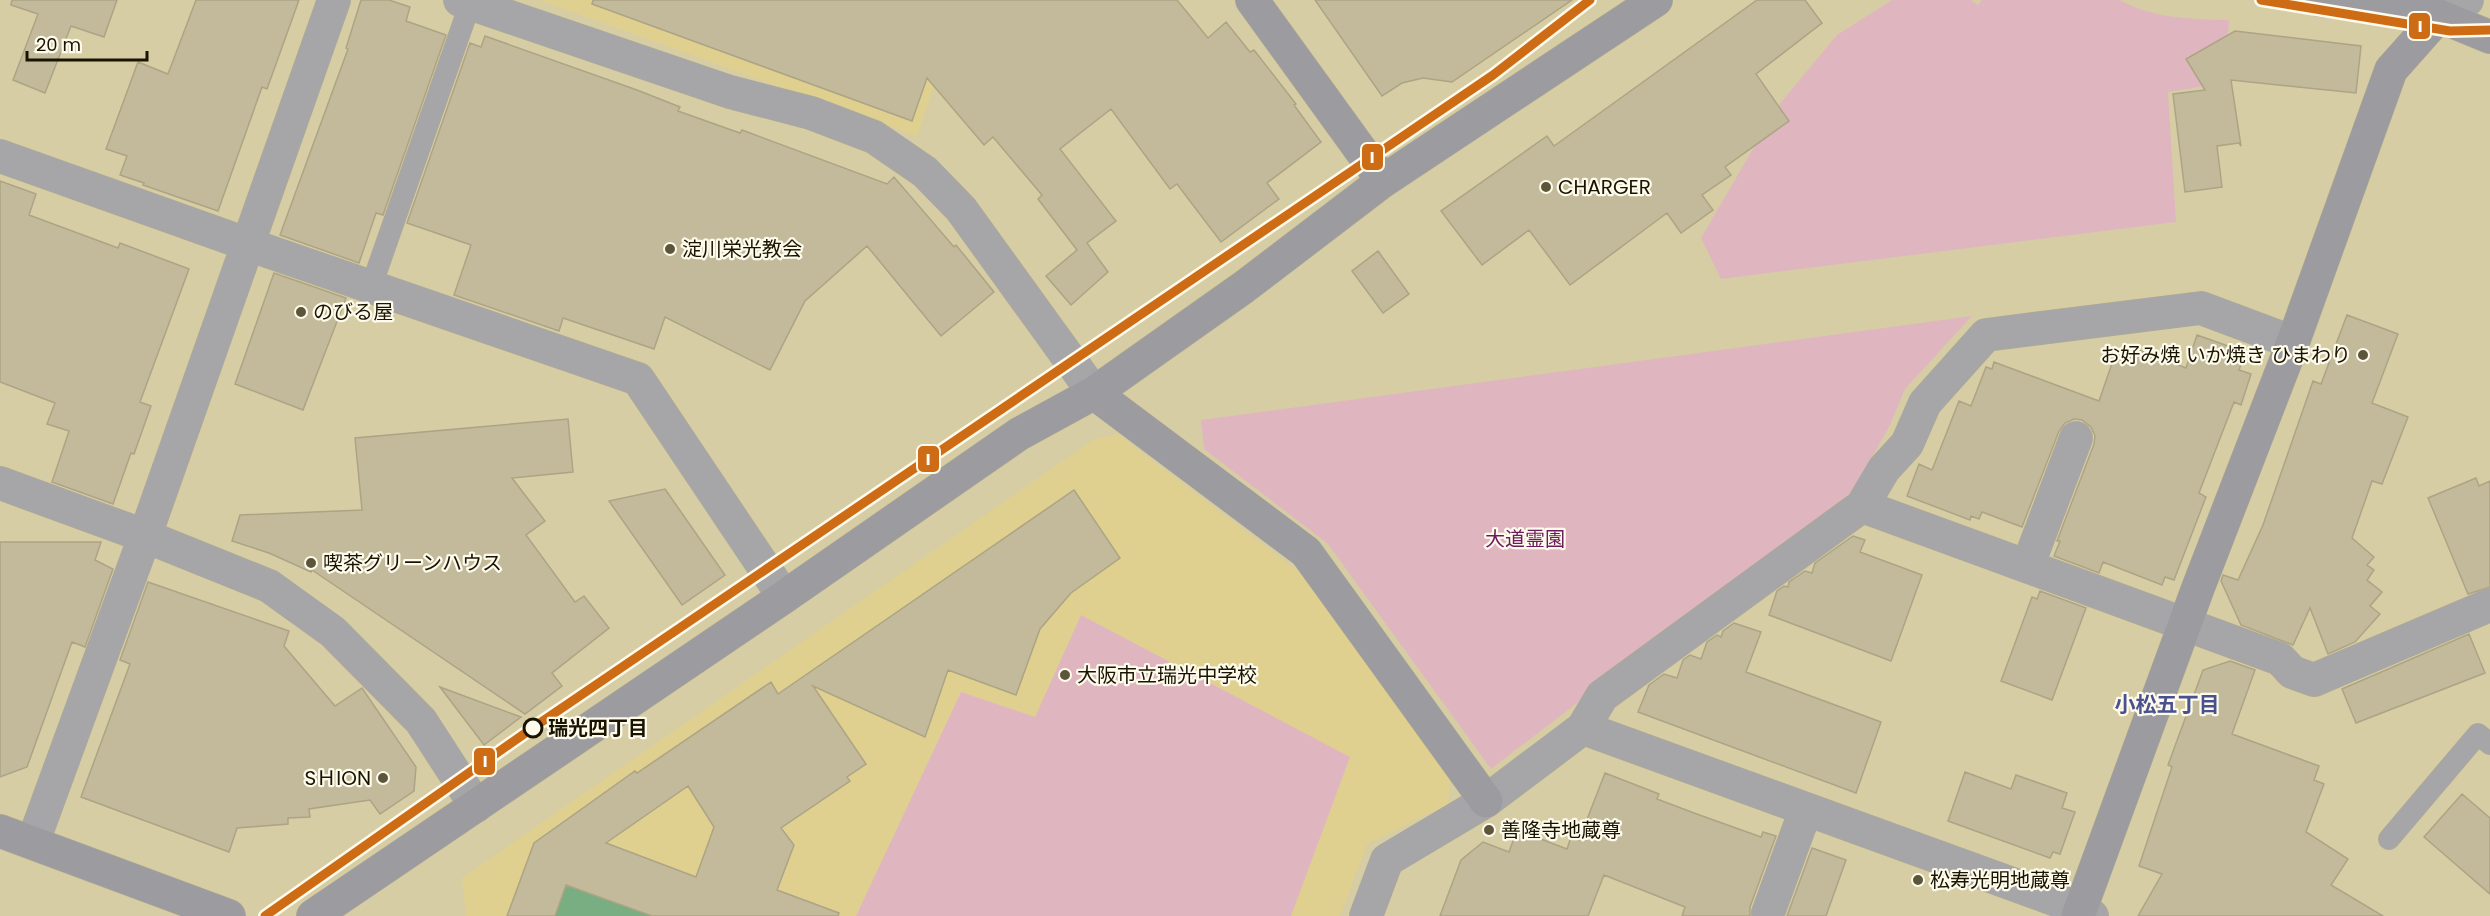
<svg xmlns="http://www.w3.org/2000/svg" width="2490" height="916" font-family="Poppins,'Noto Sans JP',sans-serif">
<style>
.built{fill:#dfd090}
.green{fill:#dfb6bf}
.water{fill:#78ae81}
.building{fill:#c2ba9a;stroke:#aca484;stroke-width:1.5;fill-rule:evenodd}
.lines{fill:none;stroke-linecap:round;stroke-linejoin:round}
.lane-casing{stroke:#b4ad8e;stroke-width:22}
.street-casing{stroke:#b4ad8e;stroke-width:34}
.secondary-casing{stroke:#b4ad8e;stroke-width:34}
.lane{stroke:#a6a6a8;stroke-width:21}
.street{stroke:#a6a6a8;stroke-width:33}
.secondary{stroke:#9c9ca0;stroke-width:33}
.metro-1-casing{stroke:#fefbed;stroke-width:14}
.metro-1{stroke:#ce6c16;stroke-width:9}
.poi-dot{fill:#5c5539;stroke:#fefbed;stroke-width:2}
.stop-dot{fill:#fefbed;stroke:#191400;stroke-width:3}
.labels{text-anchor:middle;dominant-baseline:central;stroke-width:4.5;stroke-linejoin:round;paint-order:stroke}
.poi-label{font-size:20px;fill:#191400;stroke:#fefbed;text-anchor:start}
.park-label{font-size:20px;fill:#6c1b5d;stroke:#fefbed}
.stop-label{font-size:20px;font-weight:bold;fill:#191400;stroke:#fefbed;text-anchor:start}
.neighbourhood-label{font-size:21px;font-weight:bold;fill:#4a518f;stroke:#fefbed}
.line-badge{stroke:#fefbed;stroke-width:2}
.badge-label{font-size:16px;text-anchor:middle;font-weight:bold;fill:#fff}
</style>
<rect width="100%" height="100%" fill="#d7cda4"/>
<!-- built -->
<path class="built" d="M539 0H963L917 136Z
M1117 434 1299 572 1450 778 1448 804 1367 844 1340 916H466L462 878 1093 440Z"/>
<!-- green -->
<path class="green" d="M1892 0H1971L1978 5 1982 0H2120C2154 19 2192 19 2229 20L2225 83 2168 92 2176 222 1721 279 1701 238 1778 106 1837 35Z
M1972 316 1905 389 1890 425 1853 491 1491 769 1328 544 1204 449 1201 420Z
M1081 615 1350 757 1291 916H856L961 692 1035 717Z"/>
<!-- water -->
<path class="water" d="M566 885 652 916H555Z"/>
<!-- building -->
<path class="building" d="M12 0H117L104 37 71 26 45 93 13 80 38 14 11 5Z
M196 0H299L267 89 262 87 218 211 143 185 144 183 120 175 127 156 106 149 138 62 168 74Z
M361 0H389L410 7 406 21 446 35 383 215 376 213 359 263 280 235 348 49 346 48Z
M593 0H1177L1208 38 1226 22 1250 52 1254 50 1296 104 1294 105 1321 142 1267 183 1279 199 1221 242 1177 184 1170 189 1111 109 1060 149 1116 221 1087 243 1108 272 1071 305 1046 276 1077 250 1038 199 1042 195 993 137 984 145 927 78 912 121 592 4Z
M1315 0H1572L1452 82 1423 78 1402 83 1382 96Z
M1757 0H1805L1822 23 1756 74 1789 121 1725 167 1731 175 1702 195 1713 210 1681 233 1667 213 1570 285 1529 230 1482 265 1441 211 1547 136 1554 146Z
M2235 31 2361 46 2356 93 2231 80 2241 146 2239 143 2217 146 2222 187 2185 192 2173 94 2205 90 2186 59Z
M485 36 637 90 680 107 678 111 740 133 742 130 887 184 894 177 954 247 956 245 994 292 941 336 867 246 805 301 770 370 665 317 654 349 563 318 559 331 454 295 471 245 407 223 470 43 481 47Z
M0 181 36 194 29 215 118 248 120 243 189 269 140 402 151 406 134 454 131 453 113 504 52 482 69 431 47 424 55 403 0 382Z
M1378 251 1409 294 1383 313 1352 271Z
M274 273 346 298 303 410 235 384Z
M2347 315 2398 334 2372 403 2408 417 2382 484 2372 481 2352 538 2374 557 2367 565 2374 570 2367 580 2382 592 2370 606 2380 614 2355 642 2328 654 2310 608 2293 645 2241 625 2221 581 2223 575 2238 580 2263 525 2313 381 2321 384Z
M2197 335 2245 352 2239 370 2251 374 2241 405 2234 402 2199 493 2206 497 2174 580 2165 577 2162 585 2103 562 2099 573 2054 556 2060 541H2057L2094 444 2095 436 2091 427 2082 420 2074 419 2065 423 2059 431 2022 527 1982 512 1979 519 1971 516 1970 520 1907 496 1919 464 1932 470 1959 401 1971 406 1986 367 1992 369 1994 362 2099 401 2116 352 2133 358 2136 349 2186 368Z
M568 419 573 472 512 478 545 521 526 535 575 602 584 596 609 628 552 673 562 686 525 714 312 570 311 572 269 553 232 541 240 515 362 510 355 438Z
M2476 478 2479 486 2490 481V587L2468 594 2428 498Z
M665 489 725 575 682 605 609 501Z
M1074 490 1120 558 1071 593 1040 629 1016 695 948 670 925 737 813 686 866 764 847 777 850 781 781 828 794 845 777 890 839 913 838 916H652L566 885 555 916H507L534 843 635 771 637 773 771 682 778 694ZM688 786 714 827 696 877 606 843Z
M1853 536 1865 540 1860 552 1922 575 1891 661 1769 615 1777 591 1784 586 1788 587 1789 582 1805 571 1812 573 1815 563Z
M0 542H101L95 560 113 569 85 647 72 642 27 767 0 777Z
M148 582 289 631 284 646 335 706 362 688 416 767 414 791 380 814 370 800 309 809 310 817 288 818V824L237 828 229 852 81 797 130 664 120 660Z
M2040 591 2086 608 2052 700 2001 681 2032 597 2037 599Z
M1734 623 1761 632 1746 672 1881 722 1856 793 1638 712 1649 685 1664 674 1677 678 1683 660 1690 655 1701 659 1707 642 1717 635 1721 637 1723 631Z
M2469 634 2485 673 2356 723 2342 689Z
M2230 661 2255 670 2232 734 2319 766 2314 780 2324 784 2306 832 2348 859 2331 885 2383 916H2138L2162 874 2139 866 2172 767 2168 765 2203 670Z
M440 687 521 717 484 745Z
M1965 772 2011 789 2016 775 2067 793 2062 808 2075 812 2060 854 2053 852 2050 858 1948 821Z
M1605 773 1659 794 1657 799 1694 813 1761 837 1763 832 1776 836 1750 907V916H1682L1685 907 1604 875 1588 916H1440L1461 860 1483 842 1509 852 1517 830 1567 849 1571 837 1579 840Z
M2462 794 2490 818V894L2424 837Z
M1812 848 1846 860 1826 916H1787Z"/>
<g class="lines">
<!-- lane casing -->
<g class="lane-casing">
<path id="lane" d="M371 287 470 4
M2389 839 2478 734 2490 744"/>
</g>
<!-- street casing -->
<g class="street-casing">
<path id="street" d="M460 0 730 92 811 113 874 137 925 172 961 209 1094 393
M2439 16 2467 0
M0 156 247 244 638 379 784 597
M0 483 145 536 269 586 333 632 421 721 476 806
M1862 506 2280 659 2292 672 2314 680 2490 605
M2028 565 2076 438
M1583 728 2081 909 2092 916
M33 842 145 536 334 0
M1768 913 1806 809
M1366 916 1387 860 1486 801 1583 728 1602 696 1862 506 1884 469 1907 444 1925 403 1986 335 2201 308 2292 342"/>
</g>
<!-- secondary casing -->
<g class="secondary-casing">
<path id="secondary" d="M1252 0 1383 181
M2320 0 2439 16 2490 37
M1094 393 1306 552 1486 801
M0 831 229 916
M313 916 784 597 1019 434 1094 393 1244 287 1383 181 1656 0
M2078 916 2198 588 2295 337 2391 70 2439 16"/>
</g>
<!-- lane -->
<use href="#lane" class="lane"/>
<!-- street -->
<use href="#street" class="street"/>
<!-- secondary -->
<use href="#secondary" class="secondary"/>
<!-- metro-1 casing -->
<g class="metro-1-casing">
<path id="metro-1" d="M2261 0 2450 31 2490 30
M265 916 534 727 1493 75 1590 0"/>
</g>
<!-- metro-1 -->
<use href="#metro-1" class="metro-1"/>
</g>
<!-- markers -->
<g class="poi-dot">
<circle cx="1546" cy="187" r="6"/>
<circle cx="670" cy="249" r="6"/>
<circle cx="301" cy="312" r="6"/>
<circle cx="2363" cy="355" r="6"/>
<circle cx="311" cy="563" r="6"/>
<circle cx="1065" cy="675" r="6"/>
<circle cx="383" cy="778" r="6"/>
<circle cx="1489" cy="830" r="6"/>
<circle cx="1918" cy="880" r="6"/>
</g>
<circle class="stop-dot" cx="533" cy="728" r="9"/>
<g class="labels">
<!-- poi labels -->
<g class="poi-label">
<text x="1558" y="187">CHARGER</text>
<text x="682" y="249">淀川栄光教会</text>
<text x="313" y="312">のびる屋</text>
<text x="2351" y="355" text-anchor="end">お好み焼 いか焼き ひまわり</text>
<text x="323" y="563">喫茶グリーンハウス</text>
<text x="1077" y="675">大阪市立瑞光中学校</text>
<text x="371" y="778" text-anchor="end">SＨION</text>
<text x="1501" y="830">善隆寺地蔵尊</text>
<text x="1930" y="880">松寿光明地蔵尊</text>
</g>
<!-- park labels -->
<g class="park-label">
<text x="1525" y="539">大道霊園</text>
</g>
<!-- stop labels -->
<g class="stop-label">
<text x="548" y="728">瑞光四丁目</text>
</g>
<!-- neighbourhood labels -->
<g class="neighbourhood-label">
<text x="2167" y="704">小松五丁目</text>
</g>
</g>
<g class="line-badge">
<rect x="2408" y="12" width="23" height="28" rx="6" fill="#ce6c16"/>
<rect x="1361" y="143" width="23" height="28" rx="6" fill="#ce6c16"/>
<rect x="917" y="445" width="23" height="28" rx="6" fill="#ce6c16"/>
<rect x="473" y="747" width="23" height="29" rx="6" fill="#ce6c16"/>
</g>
<g class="badge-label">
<text x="2420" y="32">I</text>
<text x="1372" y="163">I</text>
<text x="928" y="465">I</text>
<text x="485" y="767">I</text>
</g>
<!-- scale -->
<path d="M27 51v9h120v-9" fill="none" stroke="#191400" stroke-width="3"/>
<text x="36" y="51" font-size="18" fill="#191400" stroke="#fefbed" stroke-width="4.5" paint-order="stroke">20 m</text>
</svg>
